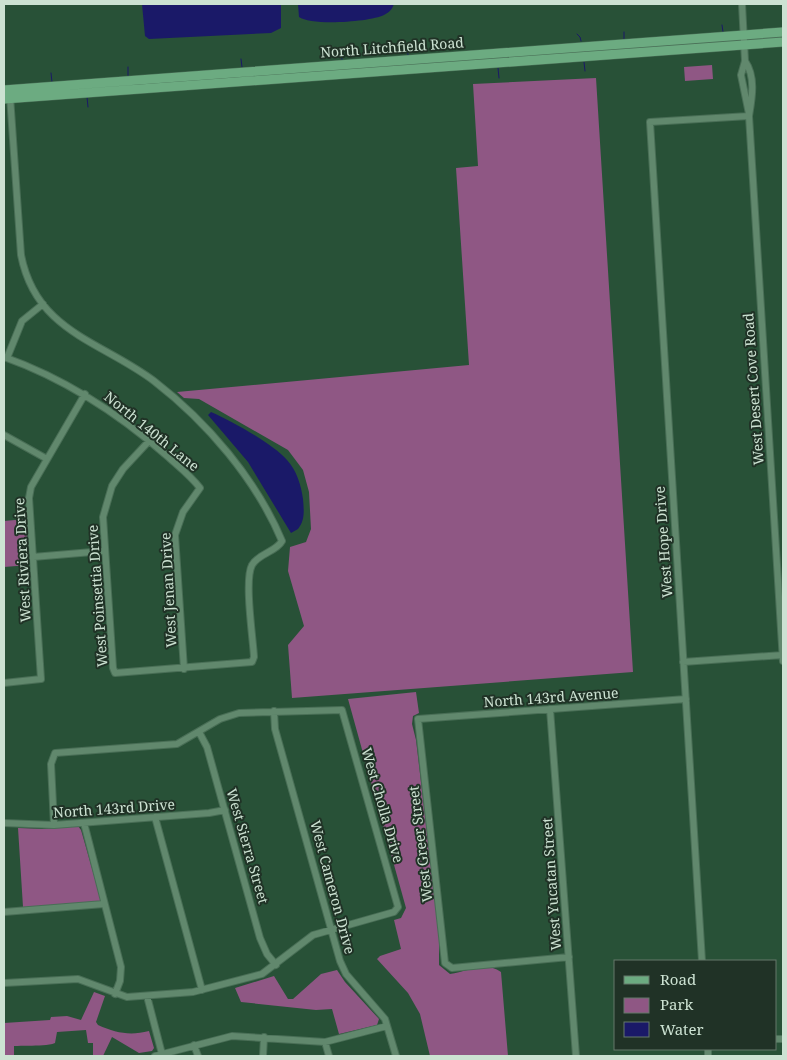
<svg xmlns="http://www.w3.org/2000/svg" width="787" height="1060" font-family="'Noto Serif',serif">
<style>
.green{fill:#8f5784}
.water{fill:#1a1968}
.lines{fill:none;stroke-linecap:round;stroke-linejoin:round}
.stream{stroke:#1a1968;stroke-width:1}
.street-casing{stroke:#496e56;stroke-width:8}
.secondary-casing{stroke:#496e56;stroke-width:10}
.street{stroke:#61886d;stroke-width:6}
.secondary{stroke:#6cab81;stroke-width:9}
.labels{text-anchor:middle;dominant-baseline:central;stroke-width:4;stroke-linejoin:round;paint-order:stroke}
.street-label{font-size:14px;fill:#cce2d2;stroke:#203226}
</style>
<rect width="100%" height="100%" fill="#285137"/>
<!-- green -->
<path class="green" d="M712 65 713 79 685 81 684 67Z
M596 78 633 672 292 698 288 645 304 626 288 571 290 547 306 542 311 529 309 492 303 470 288 450 199 399 184 398 177 392 469 365 456 168 478 166 473 84Z
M26 519 29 565 4 567V521Z
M416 692 419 713 413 716 412 724 416 740 439 934V965L450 974C468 972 484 960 501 972L508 1056H430L420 1014 408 993 377 959 380 956 401 949 394 920 401 918 406 908 348 699Z
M78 826 81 830 101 900 98 904 23 907 18 828 42 829Z
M337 970 345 982 379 1019 377 1025 339 1034 332 1009 316 1010 241 1002 235 988 274 976 288 999H293L321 974Z
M94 992 105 996 96 1022 98 1025C116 1033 130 1036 149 1031L154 1048 152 1051 139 1053 112 1037 103 1056H93V1043H88L86 1030 57 1032 55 1043C45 1047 27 1045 14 1046V1056H4V1023L50 1020 51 1017 67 1016 81 1020Z"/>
<!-- water -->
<path class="water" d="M142 4H281V28L271 33 149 39 145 36Z
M298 4H394C392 9 390 12 384 15 370 22 311 26 299 17Z
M211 412C232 421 273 444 287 460 297 471 301 485 303 499 304 511 305 520 298 529L291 533 248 462 208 415Z"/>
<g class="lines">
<!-- stream -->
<path class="stream" d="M722 25 723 32
M624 32V39
M577 34 580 37 581 41
M407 47 408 55
M341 52 342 60
M241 59 242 67
M584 62 585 71
M128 67V76
M498 68 499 78
M51 73 52 82
M87 97 88 107"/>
<!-- street casing -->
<g class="street-casing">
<path id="street" d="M742 4 745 61 741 75 749 114
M745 61C756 77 752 98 749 116L783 661
M10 96 21 255C36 332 101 341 154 381 207 422 256 479 282 541 276 552 259 553 252 565 244 580 253 638 254 657L252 662 115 673 113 668 103 517 112 486 123 469 149 441
M4 357C66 379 118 413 167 456 178 466 191 476 200 488L183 512 175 535 184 669
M7 358 22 321 43 304
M4 435 47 459
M33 557 104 551
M683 662 783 655
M4 683 41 679 29 498 31 487 85 394
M550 709 576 1056
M274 711 275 729 340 961 346 974 385 1019 396 1056
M199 732 207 747 260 938 267 954 276 965
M155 817 202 990
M4 823 54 825 209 813 225 810
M84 823 121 967 120 981 115 994
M4 912 104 904
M569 957 452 968 445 963 418 719 686 699
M702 961 650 122 749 116
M4 983 78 979 127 997 193 992 262 974 313 935 394 912 398 907 342 710 239 713 220 719 177 744 55 753 51 764 54 825
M147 996 162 1054
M776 1039H783
M325 1042 329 1056
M194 1045 198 1056
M708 1049V1056
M155 1056 232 1036 325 1042 387 1026
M263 1056 264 1037"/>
</g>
<!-- secondary casing -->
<g class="secondary-casing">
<path id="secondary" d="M4 90 783 32
M4 99 783 42"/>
</g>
<!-- street -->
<use href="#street" class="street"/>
<!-- secondary -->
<use href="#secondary" class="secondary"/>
</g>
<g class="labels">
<!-- street labels -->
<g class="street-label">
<text transform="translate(392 47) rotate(-4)">North Litchfield Road</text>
<text transform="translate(753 389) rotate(-94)">West Desert Cove Road</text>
<text transform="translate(152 431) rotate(39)">North 140th Lane</text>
<text transform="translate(663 542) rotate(-94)">West Hope Drive</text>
<text transform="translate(22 560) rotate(-93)">West Riviera Drive</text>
<text transform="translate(168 590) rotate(-93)">West Jenan Drive</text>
<text transform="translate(97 596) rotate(-94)">West Poinsettia Drive</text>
<text transform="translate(551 697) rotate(-4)">North 143rd Avenue</text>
<text transform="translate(383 805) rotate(74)">West Cholla Drive</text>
<text transform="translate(114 808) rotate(-4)">North 143rd Drive</text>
<text transform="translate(420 844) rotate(-97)">West Greer Street</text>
<text transform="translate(248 846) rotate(74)">West Sierra Street</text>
<text transform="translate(551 884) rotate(-94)">West Yucatan Street</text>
<text transform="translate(333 887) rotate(75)">West Cameron Drive</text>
</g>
</g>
<!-- border -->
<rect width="787" height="1060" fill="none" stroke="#cce2d2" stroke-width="10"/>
<!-- legend -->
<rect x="614" y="960" width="162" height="90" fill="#203226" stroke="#65786b"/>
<rect x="624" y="976" width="25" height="8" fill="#6cab81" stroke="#65786b"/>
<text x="660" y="985" font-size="15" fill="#cce2d2">Road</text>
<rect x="624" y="998" width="25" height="15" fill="#8f5784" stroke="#65786b"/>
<text x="660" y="1010" font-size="15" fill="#cce2d2">Park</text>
<rect x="624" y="1022" width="25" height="15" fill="#1a1968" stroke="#65786b"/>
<text x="660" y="1035" font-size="15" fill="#cce2d2">Water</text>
</svg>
